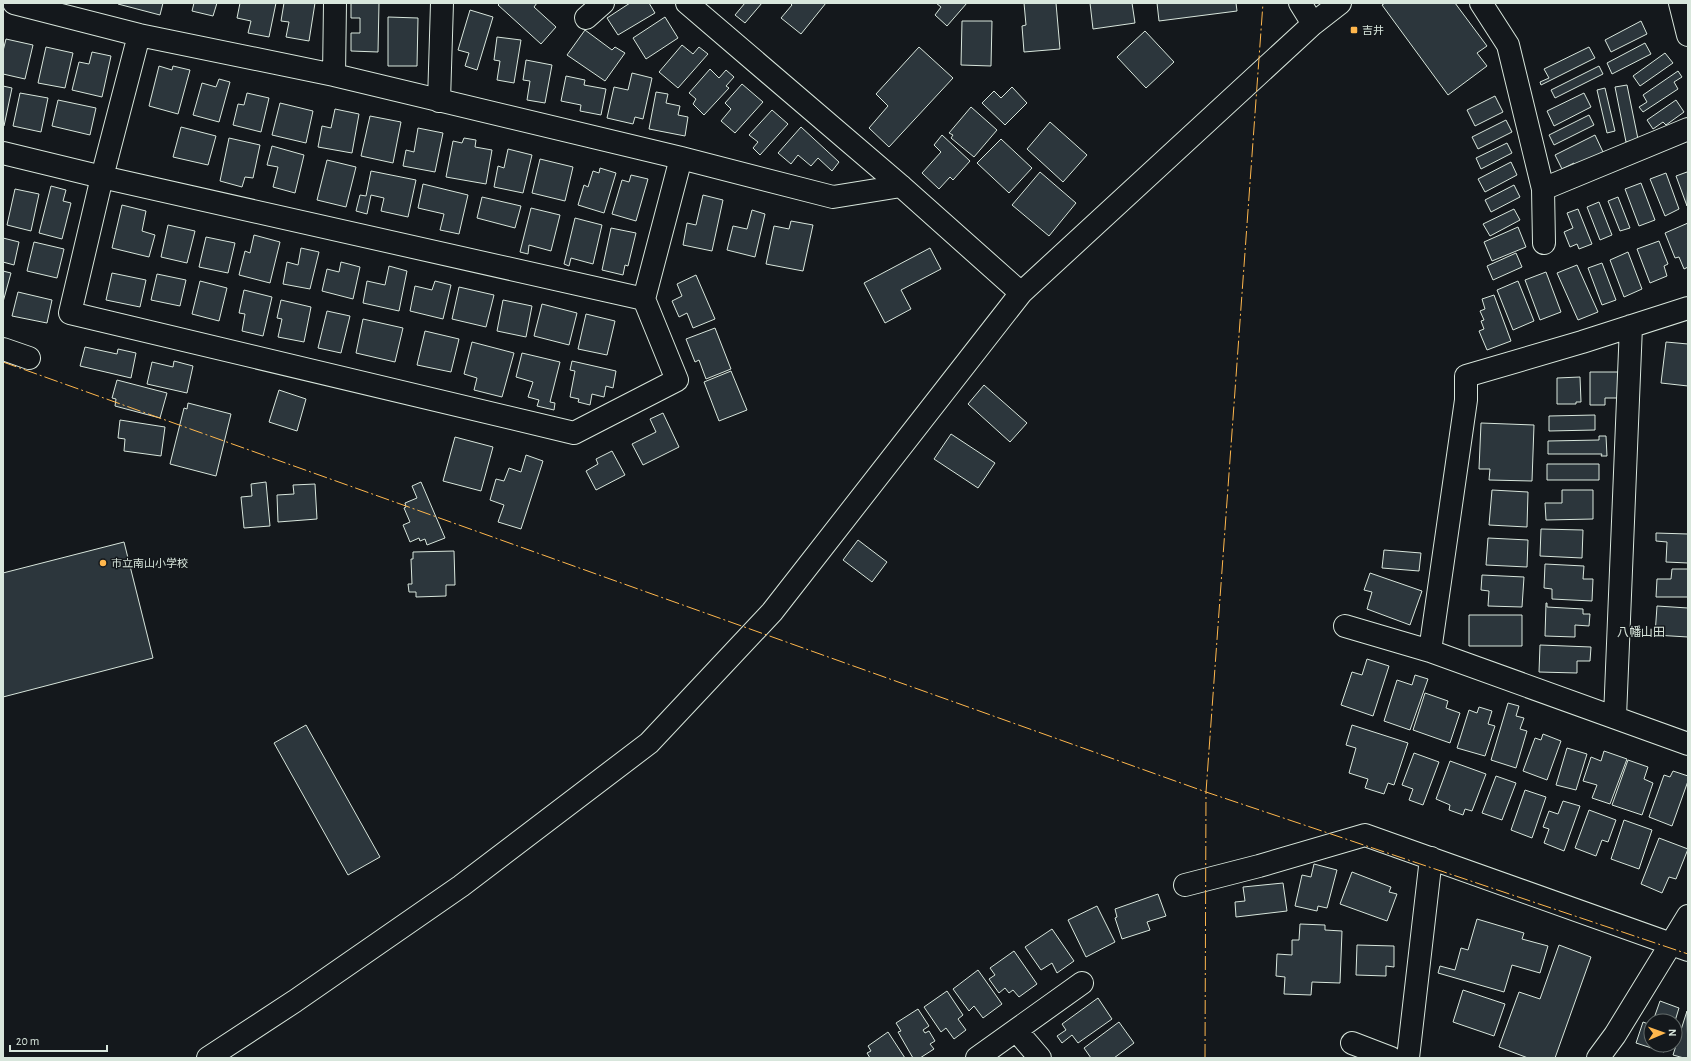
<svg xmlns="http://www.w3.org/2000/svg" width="1691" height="1061" font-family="'Alegreya Sans','Noto Sans JP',sans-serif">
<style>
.building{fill:#2c363c;stroke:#d8e6dc}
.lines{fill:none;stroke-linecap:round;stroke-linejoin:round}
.minor-casing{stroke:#d8e6dc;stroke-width:24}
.minor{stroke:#14181c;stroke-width:22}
.power{stroke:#ffb74d;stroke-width:1;stroke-dasharray:14 3 2 3;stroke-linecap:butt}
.poi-dot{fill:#ffb74d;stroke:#14181c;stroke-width:1.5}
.labels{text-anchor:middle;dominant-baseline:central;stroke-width:3;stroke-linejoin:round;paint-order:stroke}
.poi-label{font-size:11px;fill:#d8e6dc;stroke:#14181c;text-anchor:start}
.neighbourhood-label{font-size:12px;fill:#d8e6dc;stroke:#14181c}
</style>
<rect width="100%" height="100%" fill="#14181c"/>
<!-- building -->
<path class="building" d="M118 3H163L160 15 118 4Z
M194 3H217L213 16 192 11Z
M240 3H276L269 37 248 33 251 21 237 18Z
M284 3H315L309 41 286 37 289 22 281 21Z
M351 3H379L378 52 351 51V33H360V18H351Z
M500 3H537L534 7 556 27 541 44 498 5Z
M630 3H649L655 13 618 35 607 18Z
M745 3H762L745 23 735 15Z
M790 3H826L801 34 781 18 792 5Z
M936 3H967L947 26 935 15 941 7Z
M1024 3H1056L1060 49 1024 52 1022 26 1026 25Z
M1090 3H1132L1135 23 1093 29Z
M1157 3H1236L1237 11 1159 21Z
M1385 3H1455L1487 46 1477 53 1487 66 1448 95 1382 5Z
M470 10 493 17 477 70 465 66 469 53 458 50Z
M388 17 418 18 417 66H388Z
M665 17 678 38 646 59 633 38Z
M962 21H992L991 66 961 65Z
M1641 21 1647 34 1611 52 1605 40Z
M585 30 612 50 615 47 625 53 605 81 567 55Z
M1145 31 1174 62 1146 88 1117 57Z
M497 37 521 40 514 83 497 80 500 61 494 60Z
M6 39 33 45 25 79 3 74V51Z
M1645 43 1651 54 1612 74 1607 63Z
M682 45 693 54 699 47 708 54 678 88 659 72Z
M46 47 73 53 65 88 38 83Z
M919 47 953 78 889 147 869 128 888 106 876 94Z
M1589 47 1595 58 1541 85 1540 82 1549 78 1544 69Z
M92 52 111 56 102 97 72 90 79 62 89 64Z
M1665 53 1673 63 1640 86 1633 76Z
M526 60 552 65 545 103 527 100 530 81 523 80Z
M159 66 172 70 173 66 190 70 178 114 149 106Z
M1599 66 1603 74 1555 98 1551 90Z
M710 69 719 78 726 70 734 77 726 86 729 88 704 115 693 104 696 99 689 93Z
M1678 71 1682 77 1674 82 1678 89 1643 112 1639 107 1647 102 1643 95Z
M632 73 652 78 643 119 635 117 633 124 607 118 614 87 628 90Z
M566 76 585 80 584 85 606 89 601 115 580 111 581 105 561 101Z
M219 79 230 82 219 122 193 115 202 83 216 87Z
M742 84 763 102 735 133 721 121 731 109 725 103Z
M1627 85 1638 139 1626 142 1615 87Z
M3 86 12 88 4 126H3Z
M1012 87 1027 103 1005 125 982 103 994 91 1001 98Z
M1605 88 1615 131 1607 133 1597 90Z
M656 92 668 94 666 103 680 106 678 115 688 117 685 136 649 129Z
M20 93 48 98 41 132 13 126Z
M247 93 269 98 261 132 233 125 238 104 244 105Z
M1584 93 1591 107 1554 126 1547 111Z
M1495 96 1503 112 1475 126 1467 110Z
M58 100 96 108 90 135 52 126Z
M1676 100 1684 112 1666 125 1663 122 1653 129 1647 120Z
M280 103 313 111 306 143 272 135Z
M971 107 997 130 974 157 951 138 953 135 949 133Z
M335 109 359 114 352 153 318 147 322 126 331 128Z
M772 110 788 124 760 155 753 148 758 142 749 135Z
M1589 115 1594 125 1554 145 1549 135Z
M370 116 401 122 393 163 361 156Z
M1506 120 1512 132 1478 149 1472 137Z
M1050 122 1087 155 1063 182 1027 149Z
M181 127 216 136 208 165 173 157Z
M801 127 839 162 832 171 818 158 811 166 798 155 791 164 778 153Z
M418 128 443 133 435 172 403 166 406 150 414 152Z
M942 135 970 161 953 180 950 177 939 189 922 173 941 152 934 145Z
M1595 135 1603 152 1575 166 1574 163 1562 169 1555 155Z
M229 138 260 145 253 178 245 177 242 187 220 181Z
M464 138 476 140 475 147 492 150 486 184 446 177 453 141 462 143Z
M1001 139 1032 168 1009 193 977 163Z
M1507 143 1512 153 1481 169 1476 158Z
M272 146 304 155 295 193 273 187 278 167 267 165Z
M508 149 532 155 523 193 494 187 498 166 504 168Z
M540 159 573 167 565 201 532 193Z
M327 160 356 167 346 207 317 200Z
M1511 162 1517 175 1485 192 1478 179Z
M600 168 616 173 604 213 578 205 584 185 588 187 593 171 599 173Z
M371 171 416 180 408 217 381 211 384 198 371 195 367 214 356 211 360 195 366 196Z
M1040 172 1076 203 1049 236 1012 205Z
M1687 172 1688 174 1687 206 1676 176Z
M1666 173 1679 209 1665 216 1650 179Z
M631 175 648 179 636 221 612 214 622 180 629 182Z
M1641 183 1655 220 1639 226 1625 189Z
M423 184 468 195 459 234 440 230 444 214 418 208Z
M1514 185 1520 197 1491 212 1485 200Z
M51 186 66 190 63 201 71 203 62 239 39 233Z
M15 189 39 194 31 231 7 225Z
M703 195 723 200 712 251 683 245 687 223 696 225Z
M482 197 521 206 515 228 477 218Z
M1618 197 1630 228 1620 231 1608 201Z
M1599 202 1612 235 1600 240 1587 207Z
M122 205 146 211 142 231 155 235 149 257 112 248Z
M531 208 560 215 551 251 529 245 528 254 520 252Z
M1514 209 1520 220 1490 236 1483 224Z
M1578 209 1592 244 1579 249 1577 244 1570 247 1564 232 1573 228 1567 213Z
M752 210 765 214 755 257 727 250 733 226 747 229Z
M575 218 602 225 593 264 571 258 569 266 564 264Z
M791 221 813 225 803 271 766 264 774 226 789 229Z
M1688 223V267L1684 269 1679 257 1675 258 1665 233Z
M168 225 195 231 187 263 161 257Z
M1518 227 1526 247 1492 261 1484 242Z
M611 228 636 233 628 266 625 265 623 275 602 270Z
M254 235 280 242 270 283 239 275 245 251 250 253Z
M206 237 235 243 228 273 199 267Z
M3 238 19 242 14 265 3 262Z
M1659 241 1668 264 1664 266 1667 276 1650 283 1637 249Z
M34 242 64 249 57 278 27 271Z
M301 248 319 252 310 289 283 284 287 262 298 265Z
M930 248 941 269 901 290 911 309 885 323 864 283Z
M1628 252 1642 289 1624 297 1610 260Z
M1516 253 1522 267 1493 280 1487 266Z
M341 262 360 267 353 299 322 291 327 269 339 272Z
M1602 263 1616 300 1602 305 1588 268Z
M1577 265 1598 312 1578 320 1557 273Z
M389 266 407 271 399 311 363 303 367 281 385 285Z
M3 271 11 273 3 302Z
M1546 272 1561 312 1540 320 1525 280Z
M112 273 146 280 140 307 106 300Z
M157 274 186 280 180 306 151 300Z
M696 275 715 319 693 328 687 313 679 317 672 301 682 296 677 284Z
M200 281 227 288 219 321 192 314Z
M435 281 451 285 443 319 410 311 415 286 432 290Z
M1518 281 1534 321 1513 330 1497 290Z
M459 287 494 295 486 327 452 319Z
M244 290 272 297 263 336 242 331 245 314 239 313Z
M18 292 52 300 47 323 12 316Z
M1494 295 1511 341 1487 350 1479 331 1484 329 1481 321 1484 320 1480 311 1485 309 1482 299Z
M281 300 311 307 304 342 278 337 282 319 277 318Z
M503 300 532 306 526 337 497 331Z
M542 304 577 313 569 345 534 336Z
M327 311 350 316 341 353 318 348Z
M586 314 615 321 607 355 578 349Z
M363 319 403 328 395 362 356 353Z
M715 328 731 369 706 379 699 360 695 362 686 339Z
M425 331 459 339 451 372 417 365Z
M472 342 514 353 502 397 474 390 477 378 464 374Z
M1666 342 1688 344V386L1661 383Z
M85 347 117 354 118 349 136 353 131 378 80 366Z
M522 353 560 362 550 402 555 403 554 410 537 406 539 400 528 397 533 382 516 377Z
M174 361 193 366 187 393 147 384 152 362 173 367Z
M572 361 616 371 613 388 606 386 604 397 592 394 590 405 578 402 579 399 570 397 575 371 570 370Z
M731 371 747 410 719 421 704 382Z
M1590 372H1618V398H1605V405H1590Z
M1580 377 1581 402H1576V404H1557V378Z
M117 380 167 393 160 418 115 406 116 399 112 398Z
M984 385 1027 423 1010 442 968 404Z
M279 390 306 399 297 431 269 422Z
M188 403 231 414 216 476 170 464 184 408 187 409Z
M663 413 679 447 643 465 632 444 656 432 650 419Z
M1595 415V430L1549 431V416Z
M120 420 165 427 161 456 124 451 125 439 118 438Z
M1481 423 1534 425 1532 481 1489 480 1490 469H1479Z
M951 434 995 463 978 488 934 459Z
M1599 436H1606L1607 456H1601L1602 454H1548V441L1599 440Z
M455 437 493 447 481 491 443 481Z
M612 451 625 475 596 490 586 471 598 464 596 459Z
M526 455 543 461 521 529 498 522 504 505 490 500 496 479 504 481 509 468 521 472Z
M1547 464H1599V480H1547Z
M266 482 270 526 244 528 241 497 252 496 251 484Z
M421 482 445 538 427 545 425 539 420 541 419 538 410 542 403 525 410 522 404 508 406 507 405 503 417 498 412 486Z
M315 484 317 519 278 522 277 495 294 494 293 485Z
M1492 490 1528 492 1527 527 1489 525Z
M1562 490H1593V519L1546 520 1545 503H1562Z
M1541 529 1583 530 1582 558 1540 556Z
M1656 533 1688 534V563L1666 562 1667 542 1656 541Z
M1488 538 1528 540 1527 567 1486 565Z
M858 540 887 562 872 582 843 560Z
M124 542 153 658 3 697V573Z
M1384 550 1421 553 1419 571 1382 568Z
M454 551 455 585H446V596L416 597V592H409L408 584H412L411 559H413V552Z
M1545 564 1584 566 1583 579H1593L1592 601 1552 599V589L1544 588Z
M1672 569H1688V597H1656L1657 579H1671Z
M1370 573 1422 591 1410 625 1367 609 1372 592 1364 590Z
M1482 575 1524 577 1522 607 1488 606 1489 591 1481 590Z
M1546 603H1547V607L1583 609V614H1590L1589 626 1575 625V637L1545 636Z
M1657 606 1688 608V637L1655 635Z
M1469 615H1522V646H1469Z
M1540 645 1591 647 1590 661H1577V673L1539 672Z
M1367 659 1389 666 1373 716 1341 705 1352 672 1362 675Z
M1415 675 1428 679 1410 730 1384 721 1397 680 1412 685Z
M1425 693 1448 701 1446 708 1460 713 1450 743 1413 730Z
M1508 703 1519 706 1516 716 1524 718 1520 729 1527 731 1516 768 1491 760Z
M1479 707 1492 711 1488 724 1495 726 1485 756 1457 748 1469 710 1477 713Z
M306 725 380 857 348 875 274 743Z
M1352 725 1408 743 1394 785 1388 783 1384 794 1365 788 1368 779 1349 773 1356 748 1346 745Z
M1543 734 1561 741 1547 780 1523 771 1535 738 1541 740Z
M1567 748 1587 754 1576 790 1556 785Z
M1604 751 1627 759 1610 804 1592 798 1597 785 1583 781 1591 757 1601 761Z
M1414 753 1439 762 1423 805 1409 800 1413 789 1402 785Z
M1628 760 1648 767 1644 779 1653 783 1642 815 1612 805Z
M1450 761 1486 774 1472 811 1465 809 1463 815 1449 810 1450 805 1436 799Z
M1673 771 1688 776V781L1672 826 1649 817 1664 775 1670 777Z
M1496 776 1516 783 1502 820 1482 813Z
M1525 790 1546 797 1532 838 1511 830Z
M1563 801 1580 806 1564 851 1544 843 1549 829 1543 827 1549 811 1558 814Z
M1589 810 1616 820 1608 842 1602 840 1596 856 1575 848Z
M1624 820 1652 830 1639 869 1611 859Z
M1659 838 1688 849 1676 879 1669 877 1662 893 1641 884Z
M1314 864 1337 870 1327 908 1318 906 1317 911 1295 906 1302 875 1311 877Z
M1352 872 1391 887 1389 892 1397 894 1387 921 1340 904Z
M1283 883 1287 911 1236 917 1235 902 1245 901 1243 887Z
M1158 894 1166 916 1147 922 1150 930 1122 939 1115 918 1117 917 1115 909Z
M1097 906 1115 942 1086 957 1068 920Z
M1477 919 1524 933 1522 939 1548 946 1540 973 1512 965 1504 992 1438 973 1440 966 1455 970 1461 948 1468 950Z
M1300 924 1325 925V930L1342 931 1340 983 1312 982 1311 995 1284 994 1285 977 1276 976 1277 954 1292 955V940H1299Z
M1052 929 1074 961 1057 973 1052 963 1041 970 1025 947Z
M1357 945 1394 946V967L1386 966V976L1356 975Z
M1559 945 1591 957 1555 1058H1528L1499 1047 1519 992 1540 999Z
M1014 951 1037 984 1019 997 1013 990 1009 993 1005 988 999 993 989 979 995 975 990 968Z
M978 970 1002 1004 983 1018 974 1006 969 1011 953 989Z
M1463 990 1505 1004 1494 1036 1453 1022Z
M947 991 963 1015 958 1019 966 1030 954 1039 946 1028 941 1032 924 1007Z
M1098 998 1112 1019 1078 1043 1072 1035 1062 1043 1057 1036 1066 1030 1062 1024Z
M1660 1001 1679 1008 1675 1021H1653Z
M918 1009 929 1026 923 1030 925 1033 929 1031 935 1041 930 1044 934 1049 920 1058H913L898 1032 901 1031 896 1023Z
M1687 1011 1688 1058H1684L1673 1055Z
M1119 1022 1134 1043 1114 1058H1091L1084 1048Z
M1643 1022 1651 1025V1045H1667L1664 1052 1636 1043Z
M888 1032 905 1058H870L867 1053 871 1051 868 1046Z"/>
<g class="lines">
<!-- minor casing -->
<g class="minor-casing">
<path id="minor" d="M14 3 139 35 334 75
M335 3 334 75 681 158 833 197 901 186
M687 3 901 186 1021 293
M1300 3 1313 24
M1481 3 1508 45 1543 189
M1680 3 1688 35
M586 18 603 3
M139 35 102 177 644 299
M439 101 442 3
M3 153 102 177 70 313 574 433 677 380 644 299 681 158
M1544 243 1543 189 1688 129
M1688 308 1582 342 1466 376V400L1430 651 1688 744
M3 349 29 358
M1345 626 1430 651
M1615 717 1631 326
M1185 885 1259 866 1365 835 1688 950
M1016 1030 1040 1058
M1352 1043 1391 1058
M208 1058 295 1001 461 886 649 743 772 612 1021 293 1313 24 1340 3
M977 1058 1082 983
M1408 1058 1431 858
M1598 1058 1615 1035 1688 916"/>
</g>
<!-- minor -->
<use href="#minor" class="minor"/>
<!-- power -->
<path class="power" d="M3 362 1206 792 1263 3
M1205 1058 1206 792 1688 954"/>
</g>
<!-- markers -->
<g class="poi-dot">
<rect x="1350" y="26" width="8" height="8" rx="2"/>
<circle cx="103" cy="563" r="4"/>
</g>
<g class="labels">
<!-- poi labels -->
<g class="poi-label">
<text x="1362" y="30">吉井</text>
<text x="111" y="563">市立南山小学校</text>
</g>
<!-- neighbourhood labels -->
<g class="neighbourhood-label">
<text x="1641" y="632">八幡山田</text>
</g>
</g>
<!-- border -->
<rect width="1691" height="1061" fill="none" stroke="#d8e6dc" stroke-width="8"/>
<!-- north arrow -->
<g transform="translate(1663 1033) rotate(88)"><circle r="19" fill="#14181c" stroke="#626a69"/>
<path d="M0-3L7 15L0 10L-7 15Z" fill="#ffb74d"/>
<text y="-6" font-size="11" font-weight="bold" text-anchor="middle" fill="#d8e6dc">N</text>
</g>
<!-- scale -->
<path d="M10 1045v6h97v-6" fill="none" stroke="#d8e6dc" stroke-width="2"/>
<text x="16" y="1045" font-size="12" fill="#d8e6dc" stroke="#14181c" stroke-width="3" paint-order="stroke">20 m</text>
</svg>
